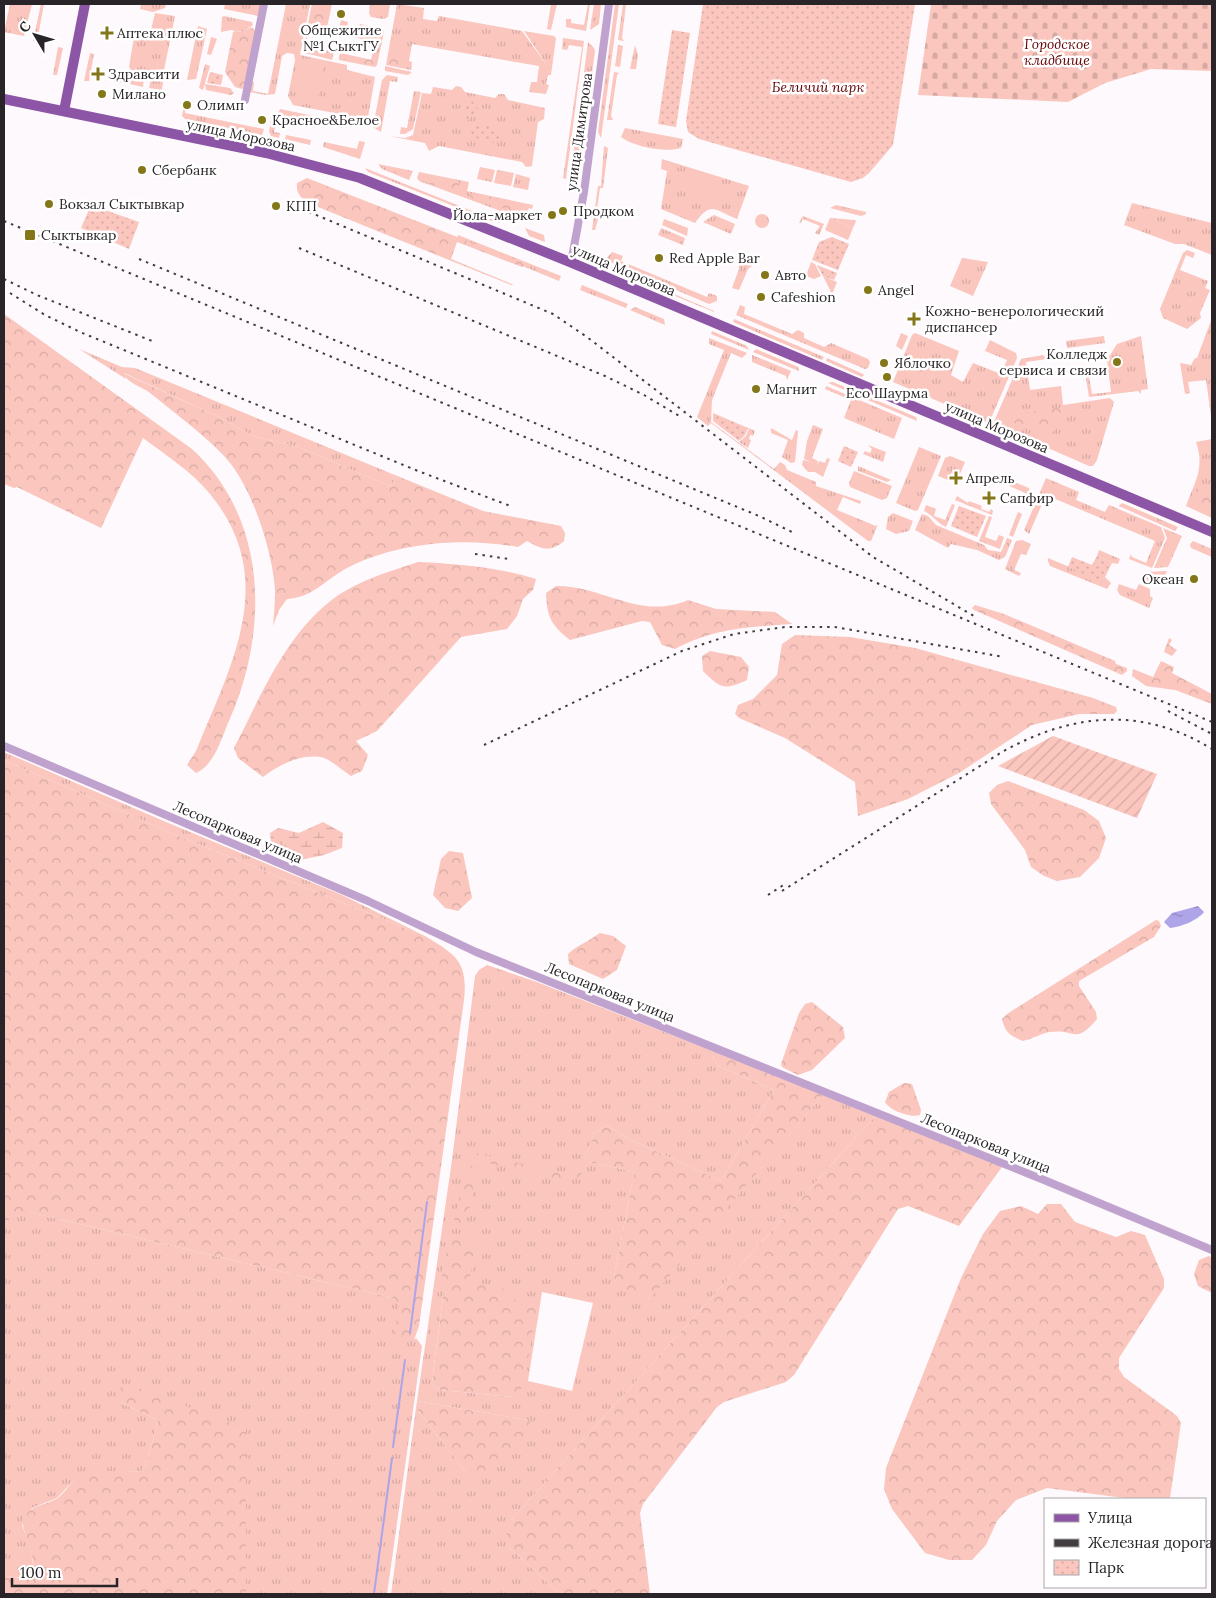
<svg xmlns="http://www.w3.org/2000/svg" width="1216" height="1598" font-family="Lora,serif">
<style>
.grass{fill:url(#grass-tufts);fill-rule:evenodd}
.forest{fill:url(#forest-crowns)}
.wetland{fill:url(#wetland-marsh)}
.cemetery{fill:url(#cemetery-stones)}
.park{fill:url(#park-dots)}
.garden{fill:url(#garden-furrows)}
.pitch{fill:#fac6be}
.water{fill:url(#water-ripples)}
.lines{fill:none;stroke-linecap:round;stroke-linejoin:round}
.stream{stroke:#aea4e8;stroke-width:2}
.minor{stroke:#c0a2cf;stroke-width:8}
.major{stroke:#8d55a6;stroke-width:10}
.rail{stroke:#413d40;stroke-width:2;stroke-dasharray:2.5 5;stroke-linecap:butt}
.poi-dot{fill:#84771a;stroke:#fff;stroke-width:2}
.labels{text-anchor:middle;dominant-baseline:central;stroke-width:5;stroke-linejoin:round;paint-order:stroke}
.poi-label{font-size:14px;fill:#282427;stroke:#fff;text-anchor:start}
.park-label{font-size:14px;font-style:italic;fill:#620003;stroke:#fff}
.street-label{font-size:14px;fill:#282427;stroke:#fff}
</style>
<defs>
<pattern id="grass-tufts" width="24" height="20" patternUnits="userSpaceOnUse" patternTransform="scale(1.25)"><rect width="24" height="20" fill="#fac6be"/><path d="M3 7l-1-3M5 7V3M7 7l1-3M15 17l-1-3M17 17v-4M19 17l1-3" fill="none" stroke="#d6aaa3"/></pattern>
<pattern id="forest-crowns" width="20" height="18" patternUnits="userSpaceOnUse" patternTransform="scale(1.25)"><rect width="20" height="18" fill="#fac6be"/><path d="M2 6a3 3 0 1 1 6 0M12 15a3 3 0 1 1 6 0" fill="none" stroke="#d6aaa3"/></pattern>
<pattern id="wetland-marsh" width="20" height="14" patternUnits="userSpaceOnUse" patternTransform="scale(1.25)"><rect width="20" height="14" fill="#fac6be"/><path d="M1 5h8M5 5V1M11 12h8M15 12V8" fill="none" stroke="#d6aaa3"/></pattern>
<pattern id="cemetery-stones" width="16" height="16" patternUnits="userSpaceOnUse" patternTransform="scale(1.25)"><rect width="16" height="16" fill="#fac6be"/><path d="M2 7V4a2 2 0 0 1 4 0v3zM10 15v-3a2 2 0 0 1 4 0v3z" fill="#d6aaa3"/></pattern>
<pattern id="park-dots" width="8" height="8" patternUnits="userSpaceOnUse" patternTransform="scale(1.25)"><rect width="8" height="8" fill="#fac6be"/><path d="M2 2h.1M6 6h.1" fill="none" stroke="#d6aaa3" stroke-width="1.8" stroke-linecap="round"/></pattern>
<pattern id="garden-furrows" width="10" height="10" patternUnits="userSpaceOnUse" patternTransform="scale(1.25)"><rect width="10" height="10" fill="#fac6be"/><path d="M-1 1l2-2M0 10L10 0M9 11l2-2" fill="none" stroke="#d6aaa3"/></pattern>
<pattern id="water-ripples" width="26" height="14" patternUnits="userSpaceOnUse" patternTransform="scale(1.25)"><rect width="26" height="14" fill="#aea4e8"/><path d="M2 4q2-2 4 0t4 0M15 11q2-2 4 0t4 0" fill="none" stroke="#8e85bc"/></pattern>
</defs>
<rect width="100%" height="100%" fill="#fef9fc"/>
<!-- grass -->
<path class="grass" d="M10 4H32L24 36 4 32Z
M41 4H44L37 42 33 41Z
M141 4H166L165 8 153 12 140 9Z
M225 4H261L258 16 224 9Z
M286 4H310L300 55 347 65V70L375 77 368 117 365 119 293 105 288 96 295 60 294 54 287 53 282 56 275 94 266 95 250 92 251 82H254L253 91 268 94Z
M312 4H332L326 32 309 28 306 45 334 52 332 60 302 52Z
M370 4H390L388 17 383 19 371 17 369 13Z
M397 4 424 8 423 19 437 21 439 16 522 31 549 68 524 31 554 36 556 38 551 75H548L546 84 549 85 546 94 529 92 531 82H537L539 66 412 44 409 61 412 62 411 70 386 65Z
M551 4H557L551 30 547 29Z
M588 4H590L586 31 566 27V19H571V23L584 25Z
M594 4H601L599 24 590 30Z
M615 4H619L601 138 598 132Z
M623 4H626L622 38 624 41 618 40Z
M155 13 175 16 163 75 161 76 131 70 129 67 135 31 150 34Z
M224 16 252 22 253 25 242 32 231 30 221 32 222 17Z
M341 20 348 22 345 36 338 34Z
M360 24 383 29 384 32 377 65 375 67 339 60 340 53 371 60 375 42 349 36 350 32 356 33Z
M198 26 207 29 196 79 187 80Z
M211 37 217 39 211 55 207 54Z
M563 38 584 41 566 179 563 178 582 47 569 45 567 50 562 49Z
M588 42 594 48 595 51 578 178 573 185 569 186Z
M618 45 623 46 620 67 615 66Z
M635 45 638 55 636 69H630Z
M58 47 63 48 57 75H53Z
M90 53 94 54 89 81H84Z
M205 64 210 66 203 90 199 88Z
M385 66 412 72 408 75 385 71Z
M114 72 126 75 125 83 112 81Z
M614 72 619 73 617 75 611 116 613 120H607Z
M387 75 398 77 397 82 390 81 381 132 373 127 382 80Z
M132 76 144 78 143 87 130 84Z
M151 79 163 82 162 90 149 88Z
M456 86 461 87 465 92 495 98 499 94H504L508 100 545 108 544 119 538 122 532 166 526 167 522 162 439 146 429 151 425 143 389 136 405 138 413 135 422 93 431 94 433 87 452 90Z
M414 91 421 92 413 129 405 134H400L401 127 407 128Z
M184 105H186L185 113 264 129 262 135 185 119 182 116Z
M280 109 343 122V128L278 114 274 132 280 133 279 138 271 136 269 131 272 115 278 114Z
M625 128 683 139 681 148C666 153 634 147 621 137Z
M286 135 311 140 310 145 285 139Z
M359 141 365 142 360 159 323 147 324 142 357 149Z
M604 146 608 148 603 188H600L597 209 600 212 595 230H592L598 186H601Z
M662 159 749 186 737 219C715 210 711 200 695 223L661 209 667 171 661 169Z
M378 164 413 171 409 180 382 169Z
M480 167 495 170 492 182 477 179Z
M365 168 502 223 494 222 368 172Z
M497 170 514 173 511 186 494 183Z
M419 172 469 182 467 191 533 205 532 209 529 208 525 218 510 211 506 213 419 181 417 178Z
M516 174 530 178 528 190 513 187Z
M1132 203 1212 223V255L1184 244H1175L1124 225Z
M836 205 866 212V214L861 216 830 208Z
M755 221a7 7 0 1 1 14 0a7 7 0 1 1-14 0Z
M714 215 735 224 731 234 703 222Z
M803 216 824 224 819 235 815 233 820 226 803 219 801 223H799Z
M830 218 855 220 856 221 853 228Z
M664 219 688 228 687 236 662 225Z
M525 228 544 235 545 242 529 236Z
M661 228 685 238 683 245 658 235Z
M458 235 561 276 559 281 457 239Z
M1187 250 1195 253 1193 258 1186 255 1180 270 1208 281 1205 288 1210 290 1200 313 1201 318 1187 329 1163 318 1160 309 1183 253Z
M612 252 623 256 621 261 707 297 709 293 717 296V301L709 304 605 260Z
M738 254 757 262 748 269 739 290 732 288 739 269Z
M962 258 988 262 973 296 950 286Z
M811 262 815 264 821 276 814 279 806 276Z
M603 264 714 311V312L602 266Z
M823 276 837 282 833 292H831Z
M582 285 628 304 626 308 580 290Z
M740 305 745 307 744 314 792 334 798 330 804 333V338L824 347 831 343 868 359 870 362 868 368 865 369 736 315Z
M635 307 664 319 665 325 630 310Z
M1212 318V423L1206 380 1188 382 1190 393 1185 394 1180 363 1191 365 1195 358H1197Z
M734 319 824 357 822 360 733 322Z
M712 331 747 346 749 350 711 334Z
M901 333 908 336 902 350 896 346Z
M915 333 959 351 951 375 963 382 973 363 1001 374 1007 360 985 351 990 340 1016 353 1017 358 989 423 893 382 912 335Z
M1104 336 1105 343 1067 348 1066 341Z
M1141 336 1148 389 1141 390V394L1138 391 1089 397 1086 378 1089 377 1092 394 1111 392 1107 360 1117 344Z
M709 338 747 353 742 358 731 353 712 400 711 422 774 469 780 462 785 465 787 470 816 482V486L861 501 860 504 843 497 837 510 876 526 878 524 871 541H868L711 423 708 426 697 417 724 350 709 344Z
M79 349 122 367 135 368 390 473 394 479 393 484 389 486 298 447 253 436 219 417 124 373 126 379Z
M756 349 798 367 799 371 753 352Z
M752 355 791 371 787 380 786 376 752 362Z
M1043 355 1047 359 1026 362 1030 390 1061 386 1063 405 1110 398 1114 402 1097 460 1093 466H1089L993 424 1021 359Z
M827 358 863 374 864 375 862 377 826 361Z
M833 382 916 417 917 421 828 383Z
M826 386 902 418 894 439 844 418 851 400 825 389Z
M813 425 823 429 812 458 818 461 817 466 819 461 825 463 827 458 830 459 823 477 815 472H808L802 465 803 460 811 462 804 459 807 441Z
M749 428 755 431 753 436 750 435 749 439 751 440 748 448 739 442 746 436Z
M771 428 792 440 796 430 798 431 795 462 791 463 782 457 788 440 771 433Z
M1212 439V518L1186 506C1195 481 1205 468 1196 442Z
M868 445 886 452 883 462 863 454 865 451 870 453 872 449Z
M919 447 941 456 918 510 915 511 896 503Z
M950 456 965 462 959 476 951 473 948 480 938 476 945 458Z
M858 466 891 480 887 482 858 471Z
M854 471 892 486 887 498 882 500 850 487 849 483Z
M1046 478 1079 492 1076 500 1105 512 1109 505 1161 527 1165 538 1152 568 1129 559 1131 554 1132 557 1146 563 1155 541 1046 495 1029 534 1024 530Z
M1012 481 1029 488 1030 495 1009 486Z
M957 496 968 503 969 501 982 506 981 509 989 512 991 509 993 511 992 515 955 500Z
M1122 503 1178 527 1175 531 1119 506Z
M952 504 955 505 946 527C937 523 933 515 924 511L926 505 936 509 934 516 945 520Z
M1018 512 1022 514 1013 537 1009 535Z
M893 513 913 521 909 531 896 534 886 529 888 517Z
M922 514 928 516 936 525 984 545 988 550 1001 552 1007 538 1012 540 1005 557 999 560 977 550 951 544 948 548 915 530Z
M989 516 992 517 985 537 996 541 999 535 1004 537 1000 549 979 541Z
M1163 528 1182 536 1168 567 1154 568 1167 538Z
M1022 540 1031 544 1026 555 1021 554 1014 570 1021 573 1019 576 1005 569 1016 541Z
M1099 550 1120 559 1118 564 1112 563 1105 577 1111 583 1107 589 1050 566 1048 561V558L1103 581 1111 562 1097 556Z
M1167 571 1160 586 1144 580 1147 572Z
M1119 584 1136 590 1139 584 1150 589V596L1153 598 1149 608 1120 595 1117 590Z
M4 752 166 822 342 895 425 936 183 838 4 760Z
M487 965 537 982 715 1052 713 1058 718 1066 774 1090 721 1181 625 1137 607 1125 595 1133 585 1158 588 1162 632 1171 634 1173 614 1277 649 1299 823 1095 875 1116 511 1520 508 1546 560 1594H391L416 1408 468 1475 528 1420 417 1401 452 1160 475 976 479 970ZM446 1291 513 1397 440 1390 434 1386 432 1381 443 1297ZM542 1292 593 1303 572 1391 528 1381Z
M20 1212H29L393 1298 397 1300 414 1340 416 1338 422 1346 387 1594H246V1429L117 1401 157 1420 158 1423 145 1466 141 1471 83 1474 74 1480 57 1498 32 1508 22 1525C26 1537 41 1570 27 1577 21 1579 10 1576 4 1576V1226L10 1217Z"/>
<!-- forest -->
<path class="forest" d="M321 12 328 16 325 30 309 27 312 13Z
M361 26 381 29 383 32 377 63 373 66 341 59 343 54 372 60 376 42 355 37Z
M251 27 256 31 244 87 242 89 235 87 225 72 233 32 235 31 242 32Z
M394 38 404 67 403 68 387 64 391 39Z
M305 46 333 52 332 58 303 53Z
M205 84 230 88 234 93 231 95 206 90Z
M388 167 409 171 411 173 406 177 386 169Z
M424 174 456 180 459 182V186L448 190 422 181Z
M307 178 521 262 524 266 522 267 457 242 451 259 514 285H511L308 203C300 197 296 193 297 183Z
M472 193 524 204 527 205V211L523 214 471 198 470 195Z
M4 314 192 449C269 520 269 633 228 723 221 740 214 765 196 773L187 765 196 751C231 665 280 579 210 494 192 472 166 455 143 438L101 528 17 487 14 488 4 484Z
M123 373 219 417 253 436 298 447 389 486 393 484 394 479 390 473 483 511 561 526 565 533 564 541C550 553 541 549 527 541L518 547C463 537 397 542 347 568 325 580 312 598 287 599L279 610 273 626C274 614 275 603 275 591 273 552 252 486 225 457 212 443 195 429 180 417 170 409 159 400 150 393 141 386 128 384 123 373Z
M1065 407C1066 414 1059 429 1052 433L1001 419 1006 415Z
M1201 487 1212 492V516L1191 505V497L1197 488Z
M1193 541 1212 549V557L1191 548 1190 544Z
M418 562C458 564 497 567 536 579L533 590 523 599 517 616 507 629 461 637 377 731 356 741 368 755 362 771 351 776C342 770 330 759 321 757 299 754 279 765 263 777L238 758 234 748C260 698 283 640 328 603 353 582 388 572 418 562Z
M556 586C602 585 640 621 688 600L716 609 775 612 792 624C749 627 714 628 675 649L662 645 650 622 642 621 570 640C551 625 547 617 546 593Z
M975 605 1004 614 1115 661 1116 664 1127 668V671L1122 675 974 610 972 608Z
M795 635 850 637 915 648 1093 698 1116 707 1117 711 1114 714H1079L1032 725 959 773 908 799 858 816 855 782 785 738 739 718 735 714 738 705 753 699 777 675 782 644Z
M1169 638 1172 640 1169 645 1177 650 1172 656 1164 652Z
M710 651 741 657 749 667 747 680C724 691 720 688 703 671L702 656Z
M1161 661 1174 667 1172 673 1212 694V704L1175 690 1146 686 1132 676 1133 669 1153 677Z
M4 760 183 838 425 936C456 955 468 961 464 1000L419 1326 414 1340C406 1342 398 1340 395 1331L399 1304 393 1298 29 1212C17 1212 11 1216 4 1226Z
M1008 781 1084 810 1099 821 1106 838 1099 858 1080 877 1057 881 1044 876 1031 867 1025 850 991 804 989 793 997 785Z
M449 851 463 853 472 898 458 911 445 908 433 895 441 859Z
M1156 920 1159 921 1161 926 1154 937 1079 981V986L1096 1012 1097 1019C1074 1046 1077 1028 1050 1032 1042 1033 1032 1039 1023 1041 1011 1036 1005 1033 1002 1019L1007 1014Z
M600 933 613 936 626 946 617 970 603 979 569 964 568 954C578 945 589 941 600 933Z
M812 1002 843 1027 845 1038 812 1070 798 1075 782 1067 781 1064 799 1013 805 1004Z
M715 1052 823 1095 650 1299 621 1287 614 1277 634 1173 632 1171 588 1162 580 1176 569 1181 468 1159 464 1155 467 1151 562 1173 566 1171 575 1172 578 1160 585 1158 595 1133 607 1125 625 1137 721 1181 774 1090 718 1066 713 1058Z
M904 1083 912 1084 921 1110 920 1115C911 1118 890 1111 885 1102L889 1092Z
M875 1116 1002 1167 959 1226 908 1206 898 1209 794 1375 786 1382 724 1402 717 1407 643 1504 640 1513 650 1594H560L508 1546 506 1536 511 1520Z
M466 1167 476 1168 478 1171 465 1226 455 1227 453 1225Z
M1047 1204H1061L1075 1222 1116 1237 1131 1231 1145 1235 1164 1279V1288L1119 1358V1369L1124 1377 1177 1416 1181 1423 1170 1498 1132 1499 1047 1488 1016 1500 997 1521 986 1545 972 1560H949L925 1553 892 1509 884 1489 886 1468 961 1278 983 1234 1000 1211 1021 1206 1038 1214Z
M457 1236 476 1241 477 1244 469 1282 509 1290 511 1299 532 1305 537 1312 523 1386 513 1397 440 1390 434 1386 432 1382 443 1297 446 1292 440 1286 448 1244 450 1240Z
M1209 1256 1212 1258V1293L1198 1286 1194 1274 1199 1260Z
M128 1384 246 1429V1594H4V1576C10 1576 17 1578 23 1578 48 1577 20 1532 23 1520 28 1505 47 1505 58 1498 67 1491 72 1478 83 1474 95 1470 127 1472 141 1471L145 1466 158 1423 157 1420 117 1401V1393L122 1386Z
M417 1401 528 1420 537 1427C516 1448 500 1477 468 1475L416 1408Z"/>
<!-- wetland -->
<path class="wetland" d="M323 822 343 833 342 848 324 855 300 860 271 843 270 833 278 828 299 833Z"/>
<!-- cemetery -->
<path class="cemetery" d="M931 4H1212V71L1151 69 1105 83 1068 102 918 95Z"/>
<!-- park -->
<path class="park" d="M703 4H915L893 145 869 173 863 178 851 182 699 139 688 132 686 121Z
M672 30 690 33 676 127 658 124Z
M210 72 223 75 221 85 207 83Z
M470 98 479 110 467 121 464 117 469 112 464 110 466 108 464 105Z
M478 124 492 126 502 138 494 144 491 140 486 144 481 139 479 140 475 136 473 137 468 132Z
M91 205 139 222 129 249 81 228Z
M832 237 849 244 838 270 812 260 819 242Z
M817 265 837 273 834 280 823 276Z
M713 413 748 428 745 435 739 441 713 421Z
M844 446 858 452 851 467 838 461Z
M959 506 986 516 977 537 951 526Z
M1097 556 1111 562 1103 582 1068 567 1072 557 1092 565Z"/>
<!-- garden -->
<path class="garden" d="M1053 736 1157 774 1137 818 998 766Z"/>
<!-- pitch -->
<path class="pitch" d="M302 62 324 66 318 98 296 94Z
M689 176 722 186 718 201 685 191Z
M830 218 853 228 848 240 825 230Z"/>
<!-- water -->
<path class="water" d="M1198 906 1204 912C1198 920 1181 927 1170 928L1164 922 1172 913Z"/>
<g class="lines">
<!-- stream -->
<path class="stream" d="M410 1333 427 1202
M393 1447 405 1360
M374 1594 392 1458"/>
<!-- minor -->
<path class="minor" d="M245 100 264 4
M571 263 584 192 609 4
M4 746 368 901 476 952 1044 1180 1212 1250"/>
<!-- major -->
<path class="major" d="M4 99 266 153 360 178 570 262 1212 532
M64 111 85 4"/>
<!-- rail -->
<path class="rail" d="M309 212 553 314 587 337 873 557 974 616
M4 221 1212 722
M299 248 605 376 644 395 681 417
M139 259 759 516 792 532
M4 279 37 295 152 341
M10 293 45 315 80 332 418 471 513 507
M475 554 509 559
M1168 711 1212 734
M484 745 682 651 734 634 785 627H835L1004 657
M782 891 1002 752C1072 713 1142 706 1212 749
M768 895 785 884"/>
</g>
<!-- markers -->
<g class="poi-dot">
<circle cx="341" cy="14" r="5"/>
<path d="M104.5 25.5h5v5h5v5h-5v5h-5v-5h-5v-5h5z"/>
<path d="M95.5 66.5h5v5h5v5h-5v5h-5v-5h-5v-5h5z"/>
<circle cx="102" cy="94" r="5"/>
<circle cx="187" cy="105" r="5"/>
<circle cx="262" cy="120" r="5"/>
<circle cx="142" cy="170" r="5"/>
<circle cx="49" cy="204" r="5"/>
<circle cx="276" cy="206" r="5"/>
<circle cx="563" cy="211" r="5"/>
<circle cx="552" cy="215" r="5"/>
<rect x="24" y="229" width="12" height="12" rx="2.5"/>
<circle cx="659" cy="258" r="5"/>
<circle cx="765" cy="275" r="5"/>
<circle cx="868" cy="290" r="5"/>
<circle cx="761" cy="297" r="5"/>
<path d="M911.5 311.5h5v5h5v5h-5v5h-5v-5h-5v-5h5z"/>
<circle cx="1117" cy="362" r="5"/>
<circle cx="884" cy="363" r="5"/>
<circle cx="887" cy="377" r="5"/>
<circle cx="756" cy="389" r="5"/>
<path d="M953.5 470.5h5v5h5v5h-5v5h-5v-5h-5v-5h5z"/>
<path d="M986.5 490.5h5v5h5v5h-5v5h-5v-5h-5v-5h5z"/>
<circle cx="1194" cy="579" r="5"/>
</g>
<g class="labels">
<!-- poi labels -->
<g class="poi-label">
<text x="341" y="30" text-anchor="middle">Общежитие<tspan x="341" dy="16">№1 СыктГУ</tspan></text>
<text x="117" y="33">Аптека плюс</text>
<text x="108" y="74">Здравсити</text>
<text x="112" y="94">Милано</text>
<text x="197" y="105">Олимп</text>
<text x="272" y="120">Красное&amp;Белое</text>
<text x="152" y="170">Сбербанк</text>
<text x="59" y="204">Вокзал Сыктывкар</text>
<text x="286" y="206">КПП</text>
<text x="573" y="211">Продком</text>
<text x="542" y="215" text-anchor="end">Йола-маркет</text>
<text x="41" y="235">Сыктывкар</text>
<text x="669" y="258">Red Apple Bar</text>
<text x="775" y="275">Авто</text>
<text x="878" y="290">Angel</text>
<text x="771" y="297">Cafeshion</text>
<text x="925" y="311">Кожно-венерологический<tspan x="925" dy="16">диспансер</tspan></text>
<text x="1107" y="354" text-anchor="end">Колледж<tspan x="1107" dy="16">сервиса и связи</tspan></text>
<text x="894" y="363">Яблочко</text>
<text x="766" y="389">Магнит</text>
<text x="887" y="393" text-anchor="middle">Eco Шаурма</text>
<text x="966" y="478">Апрель</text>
<text x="1000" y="498">Сапфир</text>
<text x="1184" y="579" text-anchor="end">Океан</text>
</g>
<!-- park labels -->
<g class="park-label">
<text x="1057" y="44">Городское<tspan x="1057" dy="16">кладбище</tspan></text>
<text x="818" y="87">Беличий парк</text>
</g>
<!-- street labels -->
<g class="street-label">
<text transform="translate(579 132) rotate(-82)">улица Димитрова</text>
<text transform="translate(241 135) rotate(12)">улица Морозова</text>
<text transform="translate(624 270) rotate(23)">улица Морозова</text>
<text transform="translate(997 427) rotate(23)">улица Морозова</text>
<text transform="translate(238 832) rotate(23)">Лесопарковая улица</text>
<text transform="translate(610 992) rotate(22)">Лесопарковая улица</text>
<text transform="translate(986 1143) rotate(22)">Лесопарковая улица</text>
</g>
</g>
<!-- border -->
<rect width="1216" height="1598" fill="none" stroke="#282427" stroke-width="10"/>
<!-- legend -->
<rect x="1044" y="1498" width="162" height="90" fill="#ffffff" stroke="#a9a7a9"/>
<rect x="1054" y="1514" width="25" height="8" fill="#8d55a6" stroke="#a9a7a9"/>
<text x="1088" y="1523" font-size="15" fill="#282427">Улица</text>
<rect x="1054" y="1539" width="25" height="8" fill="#413d40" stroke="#a9a7a9"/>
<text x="1088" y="1548" font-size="15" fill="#282427">Железная дорога</text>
<rect x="1054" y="1560" width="25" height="15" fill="url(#park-dots)" stroke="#a9a7a9"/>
<text x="1088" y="1573" font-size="15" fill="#282427">Парк</text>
<!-- north arrow -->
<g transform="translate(35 35) rotate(308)" stroke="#ffffff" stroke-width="4" paint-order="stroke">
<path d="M0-4L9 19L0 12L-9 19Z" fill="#282427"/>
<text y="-8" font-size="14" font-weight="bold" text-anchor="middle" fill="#282427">С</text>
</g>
<!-- scale -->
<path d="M12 1578v8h105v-8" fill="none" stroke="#282427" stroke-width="2.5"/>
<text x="20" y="1578" font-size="15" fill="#282427" stroke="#ffffff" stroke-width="4" paint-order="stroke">100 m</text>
</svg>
